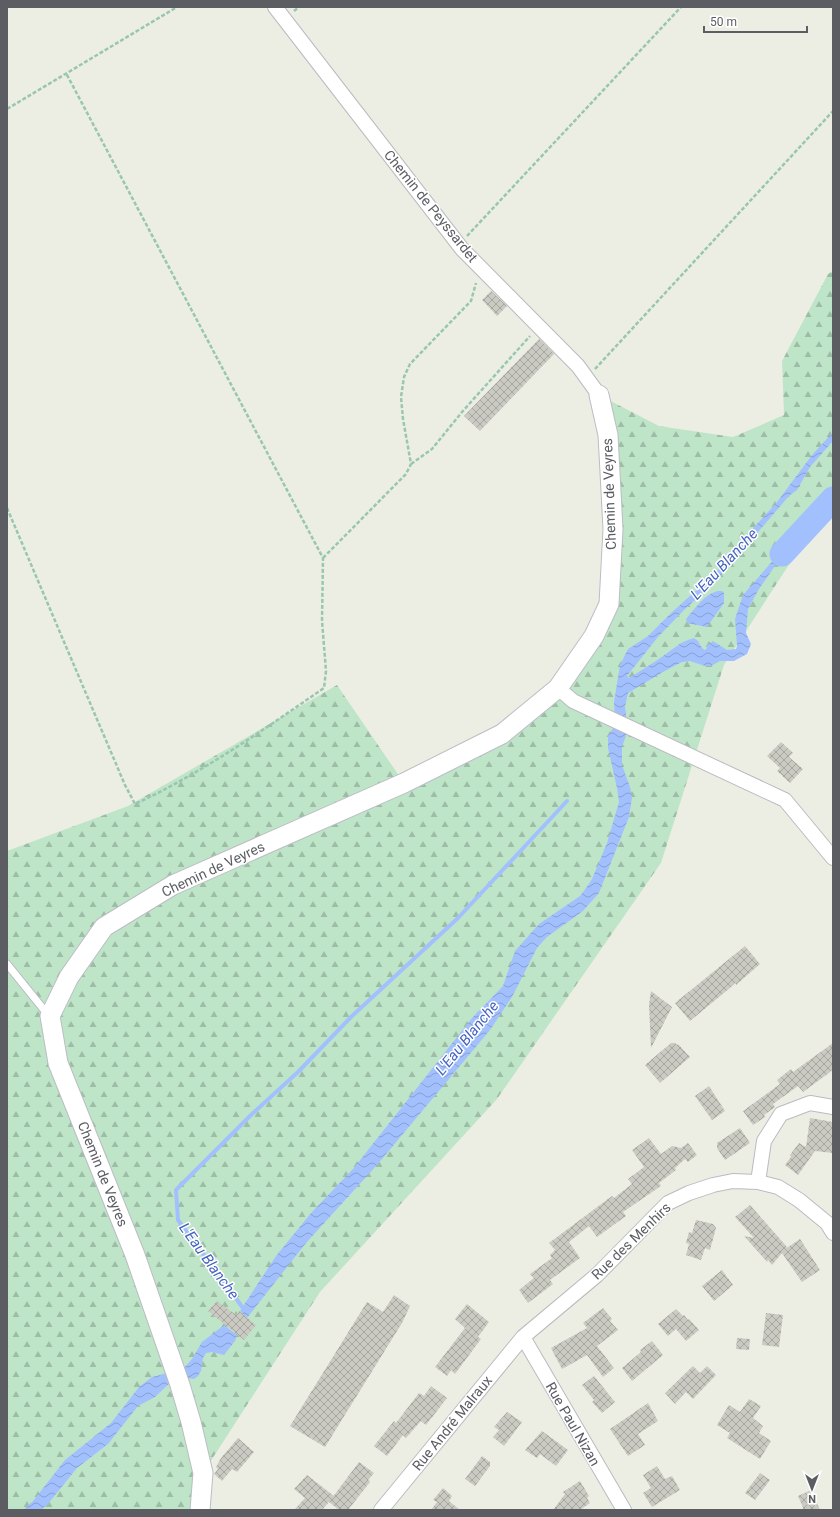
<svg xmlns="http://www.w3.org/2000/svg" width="840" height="1517" font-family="Roboto,sans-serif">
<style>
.forest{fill:url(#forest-firs)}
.water{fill:url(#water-waves)}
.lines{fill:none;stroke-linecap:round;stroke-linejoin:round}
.stream{stroke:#a3c0fe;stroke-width:4}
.river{stroke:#a3c0fe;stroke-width:25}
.building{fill:url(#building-cross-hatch)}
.lane-casing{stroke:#babbc1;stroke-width:9}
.street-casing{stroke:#babbc1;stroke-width:16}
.secondary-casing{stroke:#bbbdc4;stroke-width:21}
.path{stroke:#99c6b0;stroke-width:2.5;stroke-dasharray:4 2;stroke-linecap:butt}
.lane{stroke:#fff;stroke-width:7}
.street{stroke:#fff;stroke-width:14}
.secondary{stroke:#fff;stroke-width:19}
.labels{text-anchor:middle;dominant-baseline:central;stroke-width:3;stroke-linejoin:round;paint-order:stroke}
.street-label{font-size:14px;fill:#5b5d63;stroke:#fff}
.water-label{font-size:15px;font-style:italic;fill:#4564c1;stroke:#fff}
</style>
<defs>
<pattern id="forest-firs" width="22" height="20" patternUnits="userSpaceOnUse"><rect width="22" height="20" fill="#bfe5c8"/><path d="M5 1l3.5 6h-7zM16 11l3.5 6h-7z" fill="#9ebda6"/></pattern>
<pattern id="water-waves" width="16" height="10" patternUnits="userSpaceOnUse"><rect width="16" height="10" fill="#a3c0fe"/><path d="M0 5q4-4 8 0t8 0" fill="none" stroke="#889fd1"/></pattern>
<pattern id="building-cross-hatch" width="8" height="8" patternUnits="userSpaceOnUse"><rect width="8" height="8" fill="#cacac2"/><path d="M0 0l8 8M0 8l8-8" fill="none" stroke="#a7a7a1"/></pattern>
</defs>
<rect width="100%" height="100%" fill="#edeee3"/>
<!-- forest -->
<path class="forest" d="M833 271V513L805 540 724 665 661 863 497 1099 320 1292 203 1473 200 1510H7V851L128 806 337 685 404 783 502 734 558 688 609 604 599 395 659 426 733 437 784 415 782 361 828 274Z"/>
<!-- water -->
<path class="water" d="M833 432V441L810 467 797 490 789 496 715 582 684 610 658 637 627 676 629 678 656 661 681 643 688 640 694 638 698 641 702 648 705 650 707 648 706 646 713 641 727 650 736 649 737 646 735 619 743 595 822 504 833 494V502L814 518 797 541 784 553 759 589 748 609 746 633 751 644 747 654 734 661H720L711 666H705L690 661 682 662 663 672 628 693 625 707 628 730 622 747V765L630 787 632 798 629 817 599 893 583 911 547 937 537 948 512 997 490 1030 377 1165 306 1243 247 1318 240 1311 276 1256 311 1213 353 1169 472 1018 503 986 515 951 539 924 580 896 586 888 592 879 607 843 619 802 617 788 608 748V736L615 725 614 702 620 665 628 649 648 636 671 613 700 587 721 567 737 546 777 502 812 455Z
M718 591H722L724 593V603L707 627 687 623 686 619C695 609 704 594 718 591Z
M224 1325 237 1335 235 1341 224 1355 212 1352 206 1353 203 1358 201 1371 198 1376 194 1379 187 1378 172 1381 155 1397 138 1406 108 1444 77 1468 48 1504 41 1510H23L33 1501 65 1460 111 1423 139 1387 152 1377 183 1369 192 1359 202 1342Z"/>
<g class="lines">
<!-- stream -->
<path class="stream" d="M243 1308 178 1220 176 1190 251 1115 298 1072 351 1017 458 918 567 801"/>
<!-- river -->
<path class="river" d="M782 554 833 499"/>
</g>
<!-- building -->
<path class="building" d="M491 291 507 306 497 316 482 300Z
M539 339 554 354 480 431 464 416Z
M781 742 793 753 789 757 803 769 790 783 777 771 780 768 767 756Z
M745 946 760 964 736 985V983L690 1021 675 1003Z
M651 991 672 1007 651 1048 649 1005Z
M671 1043H675L677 1045 678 1044 690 1057 660 1083 645 1065Z
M833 1043V1070L803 1092 798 1086 773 1104 775 1107 764 1115 765 1117 753 1125 743 1111 780 1084 777 1080 791 1069 793 1072Z
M709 1086 725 1111 712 1120 695 1096Z
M810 1118 833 1122V1153L815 1151 798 1175 785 1165 791 1157 790 1155 799 1143 806 1147Z
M740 1128 750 1143 725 1160 717 1148V1143Z
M649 1138 661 1154 672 1146 681 1148 688 1143 697 1155 688 1162 685 1159 675 1168 676 1170 659 1183 661 1186 623 1212 626 1216 597 1237 589 1226 569 1242 580 1258 550 1280 553 1284 528 1303 519 1290 534 1278 530 1274 552 1258 550 1255 555 1250 549 1243 612 1196 614 1198 632 1184 628 1179 644 1167 632 1150Z
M750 1205 787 1247 785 1249 800 1239 820 1270 802 1282 782 1253 772 1265 768 1260 767 1262 744 1236 754 1238 735 1217Z
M696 1220 713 1224 716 1228 710 1250 705 1248 701 1260 686 1255 689 1244 686 1243 689 1232 692 1233Z
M722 1270 733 1285 714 1301 702 1286Z
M394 1295 410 1306 402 1323 325 1447 290 1426 367 1302 383 1312Z
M217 1301 236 1315 239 1311 256 1325 244 1340 208 1311Z
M467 1304 489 1322 478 1337 481 1339 455 1374 451 1370 447 1376 435 1367 465 1328 455 1319Z
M603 1308 612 1319 610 1321 618 1330 597 1346 614 1368 603 1377 587 1355 562 1369 551 1348 587 1328 583 1323Z
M676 1309 683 1316 684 1315 688 1320 689 1319 699 1330 686 1341 676 1329 668 1336 658 1324Z
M766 1313 783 1315 779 1347 762 1345Z
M737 1338 750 1339 749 1350 736 1349Z
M652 1341 663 1355 632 1381 622 1368 641 1352 640 1350Z
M693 1366 700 1373 707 1366 716 1375 693 1399 686 1392 675 1404 665 1393Z
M594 1376 615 1402 602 1413 592 1402 594 1400 582 1385Z
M431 1386 447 1398 426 1425 421 1421 406 1438 403 1435 387 1456 374 1446 394 1421 396 1423 419 1393 424 1396Z
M749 1399 761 1406 753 1418 763 1426 759 1433 771 1441 760 1459 727 1438 730 1433 717 1425 729 1405 740 1412Z
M648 1403 658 1421 638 1434 645 1445 628 1456 610 1429Z
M507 1412 522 1422 504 1446 493 1437 499 1430 494 1427Z
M542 1431 568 1450 556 1466 540 1454 537 1458 525 1450Z
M238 1438 254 1452 237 1472 232 1469 222 1481 214 1474 218 1469 216 1467 221 1458Z
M482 1456 490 1462V1466L475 1486 465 1479Z
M359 1462 374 1473 368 1480 370 1482 348 1510H339L329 1502Z
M657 1466 665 1479 672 1476 680 1490 652 1507 643 1493 651 1488 643 1475Z
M760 1473 770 1480 755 1500 745 1493Z
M307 1475 334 1496 322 1510H294L305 1498 294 1489Z
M580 1481 589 1496 587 1498 590 1503 580 1510H553L565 1494 563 1492Z
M443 1488 452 1496 449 1501 460 1510H431L437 1502 433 1500Z
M811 1490 820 1510H804L798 1496Z"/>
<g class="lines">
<!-- lane casing -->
<g class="lane-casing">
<path id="lane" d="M7 964 49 1016"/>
</g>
<!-- street casing -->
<g class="street-casing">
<path id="street" d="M275 7 462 249 578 366 599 395
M558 688 573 701 785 800 833 858
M758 1182 764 1141 781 1114 810 1103 833 1107
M523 1337 624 1510
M381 1510 523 1337 597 1275 668 1203 689 1193 713 1185 733 1181 758 1182 778 1187 799 1200 827 1223 833 1233"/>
</g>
<!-- secondary casing -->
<g class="secondary-casing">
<path id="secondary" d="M200 1510 203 1473 191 1422 180 1385 135 1255 58 1063 50 1016 69 977 104 927 173 885 404 783 502 734 558 688 594 636 609 604 613 529 608 435 599 395"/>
</g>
<!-- path -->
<path class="path" d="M294 11 299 7
M7 109 177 7
M467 236 681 7
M595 369 833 111
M411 464 432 449 462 412 530 336
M7 508 125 785 135 804C202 773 263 730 324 688L326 671 322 621 323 558 66 73
M323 558 406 474 411 464 403 419 401 397 404 377 410 364 471 301 476 283"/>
<!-- lane -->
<use href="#lane" class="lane"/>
<!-- street -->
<use href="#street" class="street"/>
<!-- secondary -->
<use href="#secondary" class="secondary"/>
</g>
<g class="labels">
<!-- street labels -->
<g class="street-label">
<text transform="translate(431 206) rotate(51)">Chemin de Peyssardet</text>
<text transform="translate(609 494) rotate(-92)">Chemin de Veyres</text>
<text transform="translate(213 869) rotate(-25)">Chemin de Veyres</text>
<text transform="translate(103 1174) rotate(68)">Chemin de Veyres</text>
<text transform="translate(631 1241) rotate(-44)">Rue des Menhirs</text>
<text transform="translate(452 1423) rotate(-51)">Rue André Malraux</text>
<text transform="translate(573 1424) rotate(60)">Rue Paul Nizan</text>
</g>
<!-- water labels -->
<g class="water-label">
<text transform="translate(724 564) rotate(-47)">L'Eau Blanche</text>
<text transform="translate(467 1038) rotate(-51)">L'Eau Blanche</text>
<text transform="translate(209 1261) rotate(54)">L'Eau Blanche</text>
</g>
</g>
<!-- border -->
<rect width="840" height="1517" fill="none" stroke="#5b5d63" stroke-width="16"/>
<!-- north arrow -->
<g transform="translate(812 1489) rotate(180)" stroke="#ffffff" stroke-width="3" paint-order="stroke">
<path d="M0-3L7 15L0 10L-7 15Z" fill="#5b5d63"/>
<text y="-6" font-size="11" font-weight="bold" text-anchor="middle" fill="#5b5d63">N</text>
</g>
<!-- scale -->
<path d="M704 26v6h103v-6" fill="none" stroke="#5b5d63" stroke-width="2"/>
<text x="710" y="26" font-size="12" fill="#5b5d63" stroke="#ffffff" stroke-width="3" paint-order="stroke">50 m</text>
</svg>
